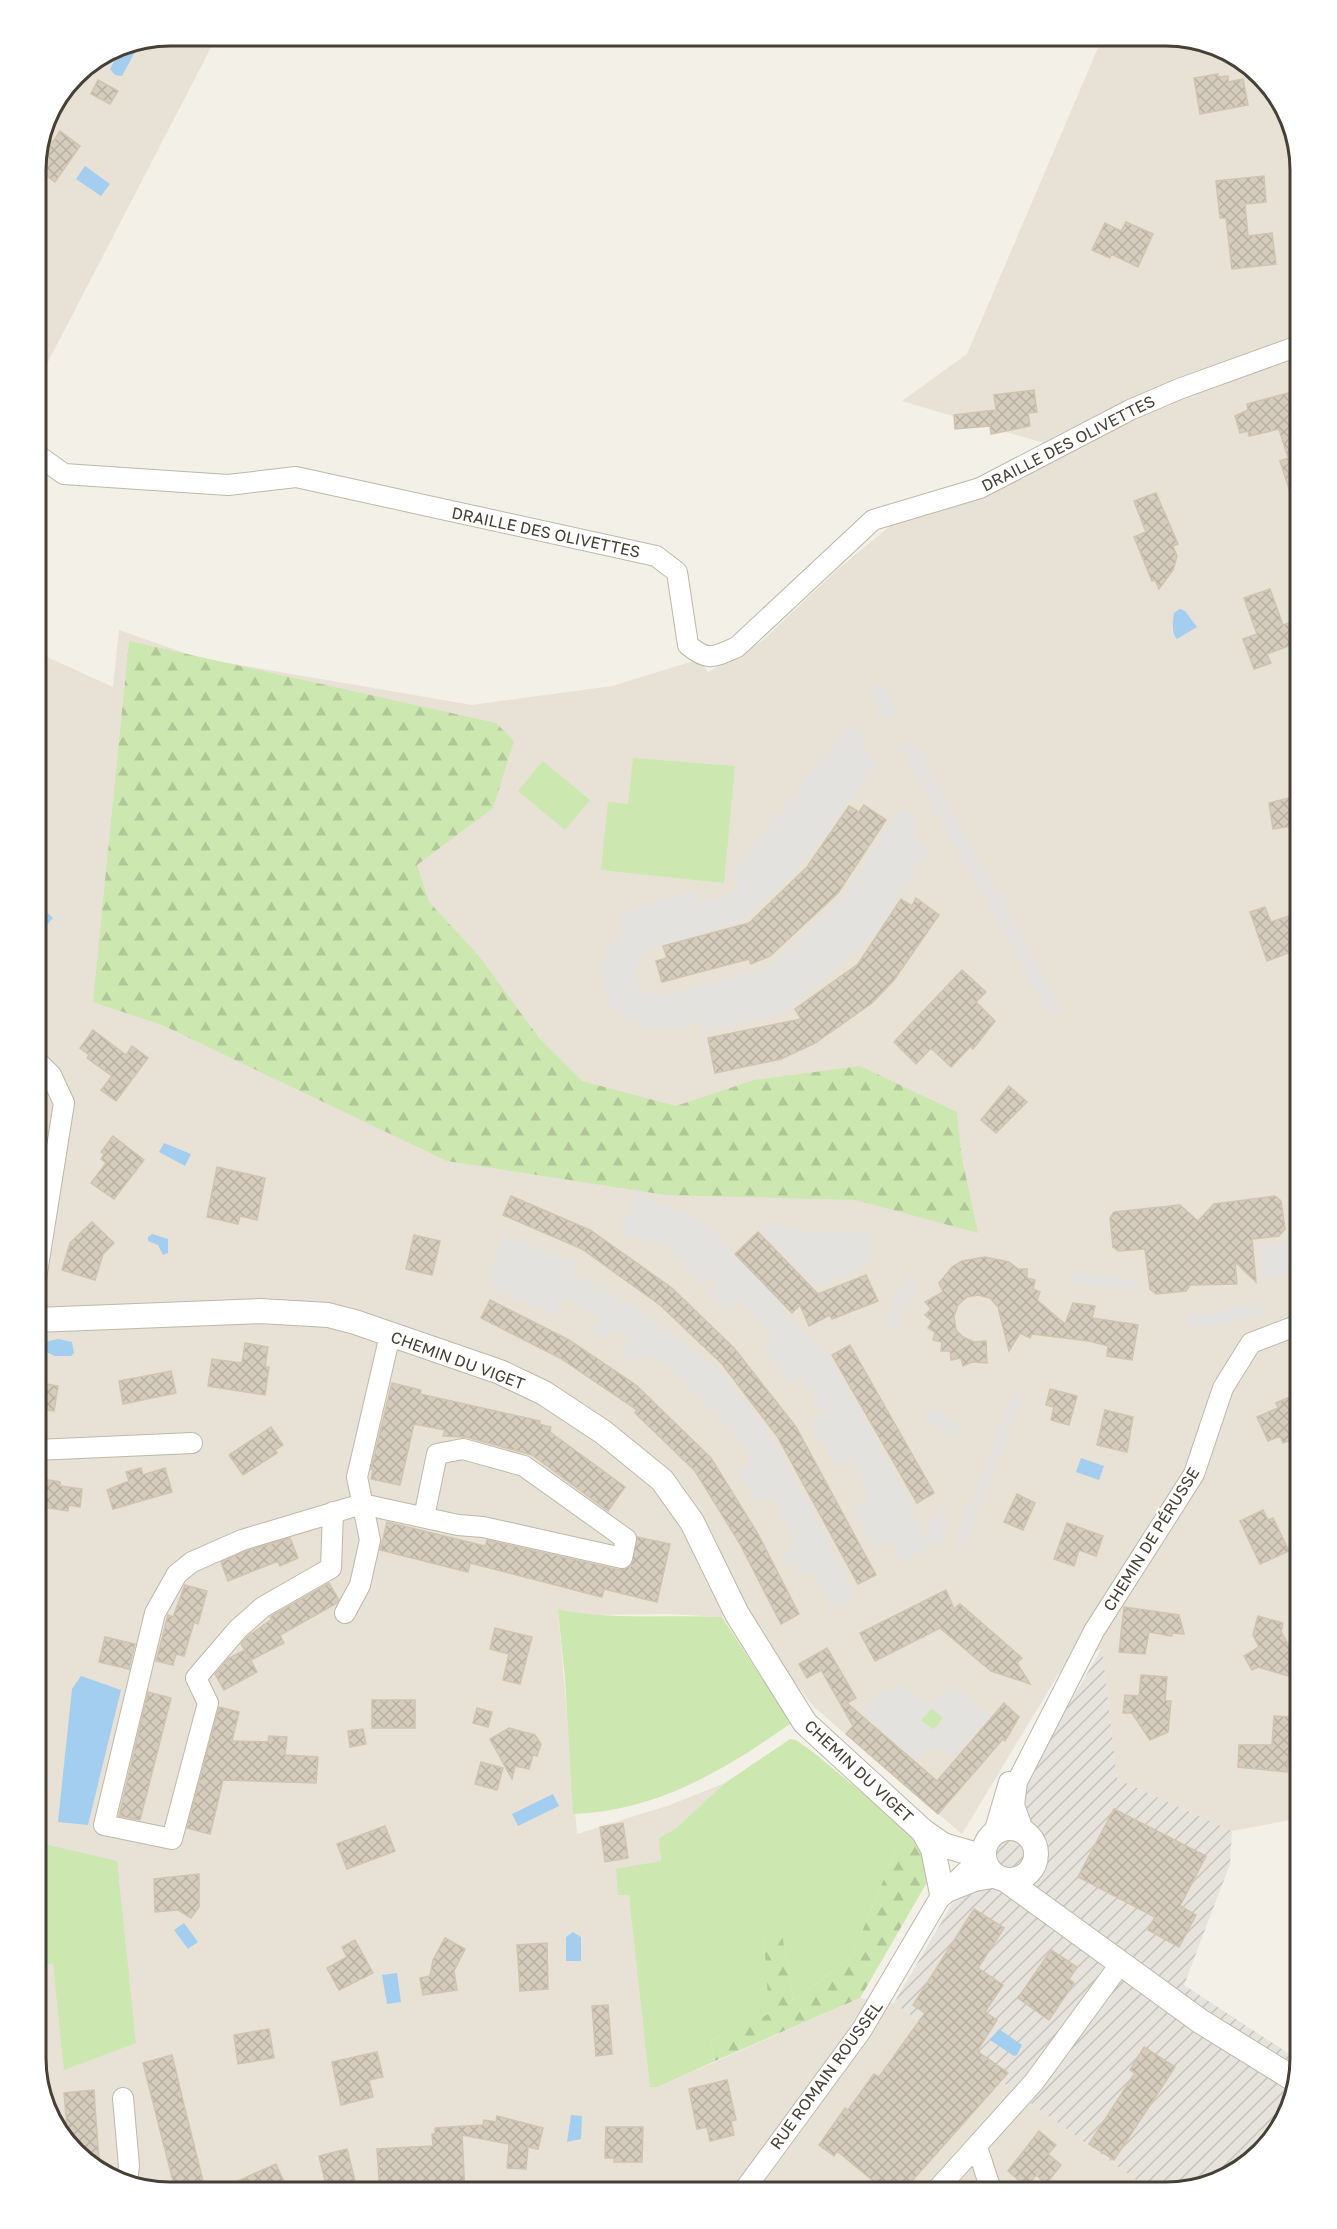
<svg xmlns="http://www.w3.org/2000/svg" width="1337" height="2229" font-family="'Golos Text',sans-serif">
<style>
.residential{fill:#e7e2d5}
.industrial{fill:url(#industrial-furrows)}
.green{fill:#cde7b0}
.forest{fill:url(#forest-firs)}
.parking{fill:#e4e2df;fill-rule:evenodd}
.water{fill:#a4ceef}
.building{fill:url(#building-cross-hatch);stroke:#d0c4b0;stroke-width:1.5}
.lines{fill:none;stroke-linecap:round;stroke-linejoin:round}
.minor-casing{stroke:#bfb8aa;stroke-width:22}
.tertiary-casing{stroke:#bfb8aa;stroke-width:26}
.minor{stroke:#fff;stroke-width:20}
.tertiary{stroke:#fff;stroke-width:24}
.labels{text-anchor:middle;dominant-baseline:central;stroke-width:4.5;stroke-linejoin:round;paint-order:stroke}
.street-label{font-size:16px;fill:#464036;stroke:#fff}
.rim{fill:none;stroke:#464036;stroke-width:3}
</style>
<defs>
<pattern id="industrial-furrows" width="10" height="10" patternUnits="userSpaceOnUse" patternTransform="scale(1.5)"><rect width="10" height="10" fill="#e6e2dc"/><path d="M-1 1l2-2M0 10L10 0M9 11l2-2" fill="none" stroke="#c7c3bd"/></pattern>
<pattern id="forest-firs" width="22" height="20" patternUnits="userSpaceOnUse" patternTransform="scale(1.5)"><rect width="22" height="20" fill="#cde7b0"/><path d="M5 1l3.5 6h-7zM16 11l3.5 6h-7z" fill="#b1c798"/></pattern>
<pattern id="building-cross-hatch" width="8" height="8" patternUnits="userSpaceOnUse" patternTransform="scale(1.5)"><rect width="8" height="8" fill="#d5ccbd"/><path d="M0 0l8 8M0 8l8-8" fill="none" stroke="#b8b0a3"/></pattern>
</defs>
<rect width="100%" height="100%" fill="#f3f0e7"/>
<!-- residential -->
<path class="residential" d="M171 36H217L36 385V162L46 119 76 75 120 46Z
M1103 36H1175L1241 59 1287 112 1301 171V1818L1232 1831 1117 1779 1102 1648 1059 1673 962 1834 814 1707 776 1659 741 1598 722 1617 668 1614 584 1615 558 1609 577 1834 670 1805 725 1783 675 1829 659 1838 661 1861 618 1895H629L658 2087 860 1998 894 2003 1154 2193H162L96 2170 50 2117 36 2058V652L113 687 119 630 199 658 472 705 612 686 697 660H700L708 672 762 641 838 569 900 518 1067 450 902 401 967 354Z"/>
<!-- industrial -->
<path class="industrial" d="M1102 1648 1117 1779 1232 1831 1230 1864 1184 1985 1300 2061 1278 2133 1225 2179 1166 2193H1154L894 2003Z"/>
<!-- green -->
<path class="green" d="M633 758 735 766 724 883 601 870 608 802 628 804Z
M543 761 590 800 565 830 518 791Z
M558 1609C610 1621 668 1614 722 1617L791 1723C725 1770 657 1811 573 1814L565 1679Z
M931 1708 944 1718 934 1730 921 1720Z
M790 1739 796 1740 813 1752 914 1836 895 1852 852 1956 794 2001 781 1930 770 1931 764 1940 770 2014 710 2041 715 2061 658 2087H650L629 1895H618L616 1869 661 1861 659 1838 675 1829 725 1783Z
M40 1843 117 1861 136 2043 64 2070 53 1964H36V1880L44 1879Z"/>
<!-- forest -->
<path class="forest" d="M129 641 496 723 514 741 493 808 417 865 429 902 479 956 539 1038 582 1081 676 1106 754 1080 860 1066 957 1112 961 1154 978 1233 856 1200 666 1195 447 1161 162 1025 93 1002Z
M914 1836 933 1872 860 1998 715 2061 710 2041 769 2014 764 1940 770 1931 781 1929 794 2001 852 1956 895 1852Z"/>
<!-- parking -->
<path class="parking" d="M880 682 898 712 884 720 867 689Z
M849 724 860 733 867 755 878 763 797 871 743 921 648 950 635 966 634 974 636 984 644 993 666 996 764 968 813 926 847 891 900 809 913 817 918 842 930 850 878 931 787 1012 702 1034 699 1022 669 1029 649 1028 635 1025 622 1016 612 1006 601 978V965L607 950 624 929 617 917 635 908 696 890 700 903 723 897 733 891 741 884 731 875Z
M913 740 1063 1009 1050 1016 900 747Z
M636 1192 683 1213 709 1228 787 1309 783 1313 830 1356 870 1427 931 1547 903 1562 892 1540 873 1549 852 1507 870 1498 850 1458 836 1465 824 1442 821 1443 810 1423 825 1413 800 1375 790 1382 762 1347 773 1337 756 1316 738 1299 726 1311 707 1292 718 1281 714 1276 702 1286 670 1249 621 1232Z
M772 1224 802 1231 875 1233 869 1265 814 1287 757 1226Z
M503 1235 575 1263 573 1273 608 1291 648 1317 717 1367 763 1424 811 1507 855 1597 832 1609 812 1569 798 1576 792 1565 788 1567 782 1555 798 1546 771 1495 757 1502 739 1472 752 1463 737 1438 666 1365 650 1353 636 1362 620 1350 632 1341 617 1328 604 1337 592 1328 602 1319 568 1298 563 1297 555 1315 486 1286Z
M1301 1241V1275L1263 1279 1260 1245Z
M1072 1272 1141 1281 1140 1291 1071 1282Z
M912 1275 917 1292 905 1306 897 1331 886 1324V1316L898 1288Z
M1261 1301 1264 1313 1214 1325 1187 1326 1188 1314 1213 1313Z
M1014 1392 1024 1396 965 1547 955 1543Z
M939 1409 963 1429 945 1437 922 1417Z
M939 1504 949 1522 938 1549 927 1535Z
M900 1683 931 1707 953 1683 990 1717 953 1759 938 1746 934 1750 929 1746 917 1761 863 1714 880 1691 890 1694ZM932 1708 943 1718 933 1730 921 1720Z"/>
<!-- water -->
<path class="water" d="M126 45 136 50 122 76 115 75 110 69 122 46Z
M85 166 110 184 101 196 76 179Z
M1180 609 1185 611 1197 627 1177 639C1171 633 1173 621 1174 613Z
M36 902 53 918 42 931 36 926Z
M164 1143 191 1154 185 1166 159 1152Z
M152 1234 168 1239V1253L163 1255 158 1245 148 1241V1237Z
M58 1339 72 1342 74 1353 71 1356H55L46 1352 45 1342Z
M1081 1458 1104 1466 1099 1480 1076 1472Z
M81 1676 121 1690 88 1825 58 1822 72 1689Z
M553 1794 559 1806 518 1826 512 1814Z
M184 1923 198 1942 188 1949 174 1930Z
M573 1932 581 1937V1961H566V1937Z
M397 1973 401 2002 387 2004 382 1975Z
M999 2029 1022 2045 1017 2055 1014 2056 990 2040Z
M571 2115 582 2116 581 2139 567 2142Z"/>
<!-- building -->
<path class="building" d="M1218 74V77L1228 76V82L1243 79 1248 105 1200 114 1194 78Z
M98 80 118 91 110 104 91 94Z
M60 131 80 146 55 182 36 168V162L40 149 47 138 53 142Z
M1264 176 1266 202 1245 204 1248 236 1272 233 1276 264 1232 269 1226 218H1220L1216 181Z
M1126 222 1153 234 1138 267 1111 254 1110 258 1092 250 1105 223 1121 231Z
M1034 390 1037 412 1028 413 1030 426 991 434 990 426 955 429 954 415 996 410 994 395Z
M1296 391 1297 396 1301 395V517H1298L1280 461 1288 458 1279 429 1249 436 1248 431 1240 433 1235 416 1248 410 1247 404Z
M1156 493 1178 544 1173 546 1177 556 1173 570 1159 589 1155 580 1152 581 1134 537 1146 532 1134 501Z
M1270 589 1283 625 1292 622 1299 642 1267 654 1271 663 1254 669 1243 639 1257 634 1244 598Z
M1301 795V825L1273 829 1269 803Z
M864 805 886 820 838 893 770 956 751 964 749 959 662 982 656 961 667 958 663 946 749 923 807 867 849 806 859 812Z
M916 898 939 915 894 980 872 1003 815 1043 781 1059 715 1073 708 1038 801 1019 795 1009 858 964 901 899 912 906Z
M1265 907 1271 922 1301 912V948L1267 961 1250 912Z
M962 970 986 992 976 1002 995 1021 973 1049 970 1047 951 1067 931 1048 916 1064 894 1042Z
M93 1030 126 1055 132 1046 148 1058 116 1101 101 1090 112 1076 87 1058 89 1055 80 1048Z
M1009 1086 1027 1102 996 1133 981 1120Z
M113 1136 144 1160 114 1199 91 1183 106 1163 101 1159 104 1154 101 1152Z
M217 1167 265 1178 257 1220 240 1216 238 1224 207 1217Z
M511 1196 590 1230 672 1288 734 1348 796 1427 876 1575 858 1584 777 1436 722 1364 660 1305 582 1249 503 1215Z
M1275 1196 1281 1201 1285 1229 1279 1236 1252 1239 1256 1282 1235 1262 1237 1284 1190 1285 1186 1291 1156 1294 1150 1289 1145 1249 1119 1251 1113 1247 1110 1218 1114 1212 1180 1205 1198 1221 1214 1204Z
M92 1222 114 1243 103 1254 95 1280 62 1270 70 1243Z
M758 1232 818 1294 866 1275 878 1301 832 1319 830 1315 809 1326 800 1305 792 1313 735 1254Z
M414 1235 440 1241 432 1275 406 1269Z
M985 1257 1009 1262 1018 1269H1027V1278L1035 1280 1033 1289 1040 1292 1037 1300 1065 1324 1073 1303 1095 1306 1092 1318 1138 1325 1132 1360 1107 1356 1108 1346 1089 1341 1032 1334 1030 1338 1020 1333 1009 1351 998 1307 990 1298 978 1295 967 1297 958 1305 954 1316 956 1330 963 1337 974 1342 986 1341 987 1363 972 1362 963 1366 961 1358 951 1360 950 1351H941L942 1342 933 1340 935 1332 928 1328 932 1321 925 1315 931 1309 925 1302 943 1292 939 1283 952 1267 962 1261Z
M490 1300 569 1340 636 1385 711 1458 758 1534 799 1614 781 1624 740 1544 695 1471 635 1413 637 1410 560 1358 481 1318Z
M245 1343 268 1347 265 1367H269L265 1395 208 1386 212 1359 242 1363Z
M850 1345 934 1493 917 1503 832 1355Z
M171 1371 176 1393 123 1404 119 1381Z
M36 1382 58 1386 54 1411 36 1408Z
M392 1383 421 1390 420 1394 540 1421 539 1424 551 1427 550 1432 625 1487 608 1511 532 1455 466 1437 443 1436 445 1430 414 1424 400 1485 371 1479 373 1470 371 1469Z
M1050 1389 1077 1396 1069 1425 1051 1420 1054 1407 1046 1405Z
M1301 1392V1436L1283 1443 1280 1436 1268 1441 1257 1417 1278 1408 1276 1403Z
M1105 1410 1133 1417 1127 1452 1097 1445Z
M271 1427 283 1445 275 1450 277 1453 243 1475 229 1455Z
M141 1468 143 1475 165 1468 172 1492 113 1509 107 1490 129 1481 126 1472Z
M36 1478 60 1482V1486L82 1489 80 1507 69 1505 68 1511 36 1506Z
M1017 1494 1035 1503 1023 1530 1004 1522Z
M1263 1510 1268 1520 1273 1518 1289 1551 1260 1564 1240 1521Z
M387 1522 485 1546 487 1540 620 1570 631 1566 637 1537 670 1544 657 1602 604 1589 602 1597 470 1563 468 1572 380 1550Z
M1067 1523 1103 1536 1096 1556 1079 1550 1074 1566 1054 1559Z
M290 1538 298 1558 280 1566 278 1561 228 1581 221 1562 246 1551Z
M329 1583 339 1600 337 1603 280 1635 284 1643 251 1660 241 1644 247 1637 272 1619 270 1617Z
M185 1585 207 1591 198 1624 194 1622 184 1656 176 1654 173 1665 156 1661 168 1615 173 1617Z
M946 1590 954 1609 960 1604 1022 1658 1017 1663 1030 1684 991 1671 940 1628 875 1661 860 1633Z
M1124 1607 1179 1615 1184 1634 1172 1633V1636L1149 1632 1145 1654 1119 1652Z
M1258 1616 1283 1623 1281 1632 1293 1652 1299 1654 1292 1677 1258 1667 1252 1670 1244 1656 1259 1647 1253 1635Z
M495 1628 532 1637 520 1684 503 1680 509 1654 490 1649Z
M105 1637 135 1644 129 1669 99 1662Z
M827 1648 856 1698 847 1703 937 1781 1004 1703 1019 1717 1005 1741 1003 1739 938 1814 846 1734 853 1726 821 1670 807 1678 799 1664Z
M245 1650 257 1672 224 1690 215 1674 229 1658Z
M1141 1675 1167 1677 1165 1701H1171L1168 1732 1150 1740 1132 1713H1123L1125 1695 1139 1696Z
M148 1692 171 1698 140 1820 119 1816Z
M372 1700H415V1728H372Z
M219 1707 239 1712 232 1741 268 1742 269 1736 287 1737 285 1755 318 1757 316 1783 223 1780 210 1834 187 1828Z
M477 1708 492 1712 488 1727 473 1723Z
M1274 1716 1291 1717 1287 1772 1238 1767 1239 1745H1272Z
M509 1728 535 1735 541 1744 537 1756 533 1755 529 1769 515 1766 512 1779 490 1739Z
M363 1729 366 1744 350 1747 348 1731Z
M481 1762 503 1768 497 1790 475 1784Z
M1114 1809 1206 1856 1180 1906 1196 1915 1179 1947 1148 1930 1155 1917 1078 1877Z
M623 1823 628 1858 605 1862 600 1827Z
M385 1826 395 1851 347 1869 337 1844Z
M199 1874V1907L191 1918 178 1910 155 1912 154 1879Z
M974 1909 1004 1928 978 1968 1003 1985 985 2012 997 2020 977 2051 1008 2073 904 2190 899 2186 892 2193H888L837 2151 834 2156 819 2145 845 2108 848 2110 874 2074 879 2077 925 2013 913 2005Z
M445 1938 465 1949 454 1971 457 1990 423 1995 420 1978 430 1976 433 1960Z
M355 1940 373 1973 339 1990 327 1968 347 1957 342 1947Z
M547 1943 548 1989 520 1991 517 1945Z
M1051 1950 1077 1967 1069 1979 1074 1983 1049 2020 1018 1998Z
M608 2005 612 2054 596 2056 592 2006Z
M269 2029 274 2058 238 2064 234 2035Z
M1144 2047 1175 2067 1114 2160 1089 2144 1135 2073 1130 2070Z
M377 2052 383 2077 369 2080 373 2097 341 2105 332 2062Z
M172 2055 184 2105 206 2193H176L143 2063Z
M727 2080 736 2120 731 2121 734 2135 710 2141 707 2127 697 2129 689 2089Z
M94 2090 95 2107 100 2172 96 2170 68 2138 64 2093Z
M497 2116 543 2128 538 2149 528 2147 526 2169 507 2168 509 2144 462 2135 465 2193H380L377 2149 433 2146 432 2134H435V2128L483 2125 484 2120 496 2122Z
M606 2127H643L642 2162H614V2158H605Z
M1039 2131 1056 2145 1048 2154 1061 2165 1046 2184 1036 2175 1027 2187 1008 2171Z
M347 2149 358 2193H328L319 2156Z
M276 2164 289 2193H211Z"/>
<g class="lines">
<!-- minor casing -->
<g class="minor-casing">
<path id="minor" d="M36 454 64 474 228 485 296 477 656 556 677 572 688 645C708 662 714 657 737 647L873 520 980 488 1130 410 1179 389 1301 345
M36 1279 64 1103 51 1075 36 1060
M36 1450 192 1443
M333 1512 331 1568 263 1607 238 1629 196 1678 208 1703 172 1839 104 1825 155 1613 177 1574 192 1562 242 1540 362 1504 458 1525 483 1527 622 1558 626 1539 524 1466 463 1449 437 1454 424 1517
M345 1613 360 1585 370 1540 357 1477 390 1335
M1023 1830 1014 1805 1017 1782 1094 1631 1194 1474 1223 1388 1251 1343 1301 1324
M994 1833 1009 1782
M985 1862 970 1868 942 1894 975 1881 998 1877
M123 2098 129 2166 127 2181
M977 2147 992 2193
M742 2193 861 2031 942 1894
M934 2193 1034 2082 1121 1963"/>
</g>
<!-- tertiary casing -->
<g class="tertiary-casing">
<path id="tertiary" d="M36 1320 260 1311 328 1315 355 1322 500 1372 544 1393 603 1432 662 1480 692 1522 737 1614 805 1723 923 1831 943 1845 984 1857
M984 1854a26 26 0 1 1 52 0a26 26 0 1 1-52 0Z
M923 1831 933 1849 942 1894
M1006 1880 1200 2021 1295 2080"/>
</g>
<!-- minor -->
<use href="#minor" class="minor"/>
<!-- tertiary -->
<use href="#tertiary" class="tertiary"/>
</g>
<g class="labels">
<!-- street labels -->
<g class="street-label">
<text transform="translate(1068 443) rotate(-27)">DRAILLE DES OLIVETTES</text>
<text transform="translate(546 532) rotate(12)">DRAILLE DES OLIVETTES</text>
<text transform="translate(458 1360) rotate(20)">CHEMIN DU VIGET</text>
<text transform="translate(1151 1539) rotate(-58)">CHEMIN DE PÉRUSSE</text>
<text transform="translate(859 1771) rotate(43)">CHEMIN DU VIGET</text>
<text transform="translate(826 2075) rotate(-54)">RUE ROMAIN ROUSSEL</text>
</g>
</g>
<!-- crop -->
<path d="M0 0H1337V2229H0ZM170 46H1166A124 124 0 0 1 1290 170V2058A124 124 0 0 1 1166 2182H170A124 124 0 0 1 46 2058V170A124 124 0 0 1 170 46Z" fill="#fff" fill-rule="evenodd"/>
<path class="rim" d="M170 46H1166A124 124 0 0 1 1290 170V2058A124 124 0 0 1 1166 2182H170A124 124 0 0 1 46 2058V170A124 124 0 0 1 170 46Z"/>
</svg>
